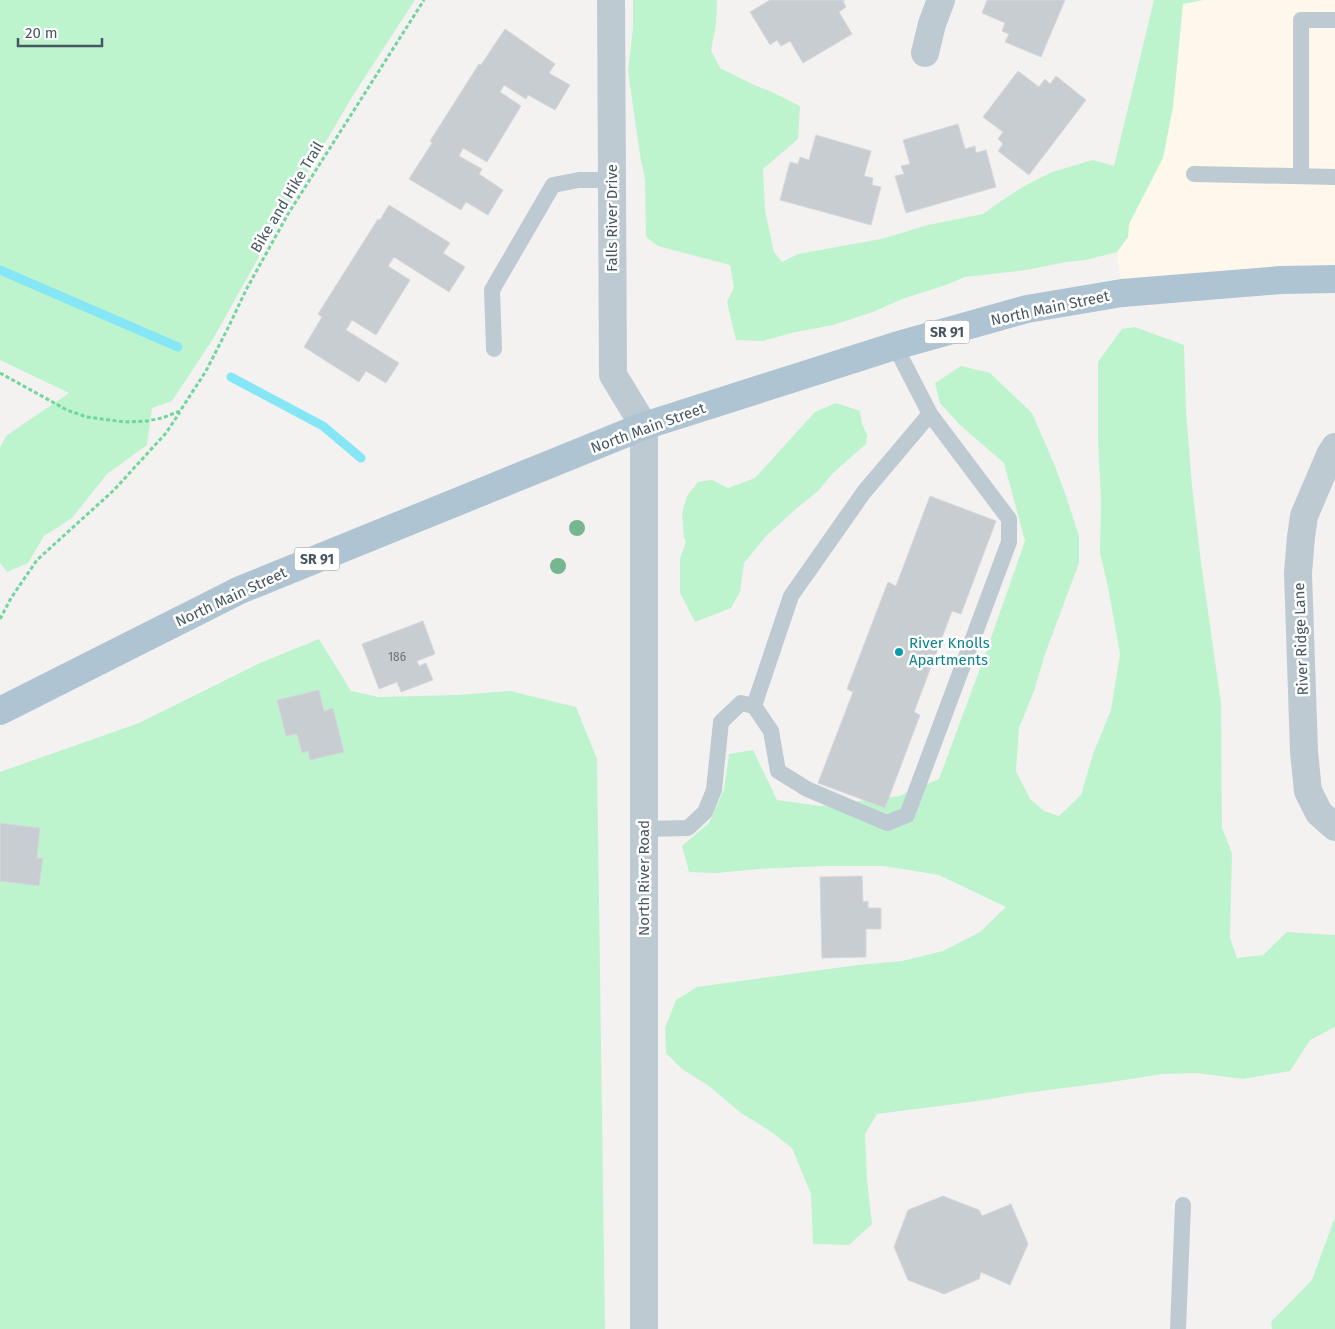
<svg xmlns="http://www.w3.org/2000/svg" width="1335" height="1329" font-family="'Fira Sans',sans-serif">
<style>
.commercial{fill:#fef7eb}
.green{fill:#bdf4ce}
.lines{fill:none;stroke-linecap:round;stroke-linejoin:round}
.stream{stroke:#85e7f5;stroke-width:9}
.building{fill:#c8cdd2;stroke:#d5d8dd}
.path{stroke:#71d69c;stroke-width:3;stroke-dasharray:4 2.5;stroke-linecap:butt}
.service{stroke:#becad2;stroke-width:16}
.minor{stroke:#becad2;stroke-width:28}
.tertiary{stroke:#becad2;stroke-width:28}
.primary{stroke:#afc4d2;stroke-width:28}
.tree{fill:#76b690}
.culture-dot{fill:#0f9aa8;stroke:#fff;stroke-width:2}
.labels{text-anchor:middle;dominant-baseline:central;stroke-width:5;stroke-linejoin:round;paint-order:stroke}
.number-label{font-size:12px;fill:#67747d}
.shield{fill:#fff;stroke:#7e8990;stroke-width:1}
.shield-label{font-size:14px;font-weight:bold;fill:#475761}
.street-label{font-size:15px;fill:#475761;stroke:#fff}
.culture-label{font-size:15px;fill:#0d838f;stroke:#fff;text-anchor:start}
</style>
<rect width="100%" height="100%" fill="#f4f1f1"/>
<!-- commercial -->
<path class="commercial" d="M1178 0H1335V279L1122 293 1117 252 1128 237 1131 212Z"/>
<!-- green -->
<path class="green" d="M0 0H415L352 97 266 244 213 339 172 401 152 408 147 445 107 474 72 518 44 536 28 563 7 572 0 563V448L6 436 69 393 0 360Z
M633 0H717L716 25 711 50 720 68 752 84 774 93 800 106 798 139 763 169 765 211 774 252 782 262 798 254 881 239 928 225 983 214 1007 197 1028 184 1052 172 1093 160 1114 166 1154 0H1203L1183 4 1173 107 1163 158 1129 224 1128 237 1117 252 1086 260 1066 262 1026 270 965 277 946 285 902 299 873 312 833 325 791 333 763 341 736 340 727 302 734 287 730 265 658 246 646 237 645 179 640 155 628 71 633 28Z
M1135 327 1184 345 1186 411 1192 486 1201 562 1221 703 1222 828 1232 853 1230 938 1237 958 1263 955 1287 932 1335 935V1027L1310 1040 1290 1071 1243 1079 1196 1073 1163 1074 1111 1082 1025 1093 978 1101 877 1114 865 1134 867 1180 872 1224 849 1245 813 1244 811 1194 792 1148 770 1131 741 1113 709 1086 682 1069 666 1053 665 1028 676 1000 697 987 858 965 902 961 943 951 980 932 1006 907 939 875 884 866H825L759 869 716 873 689 872 682 846 709 823 724 790 729 754 753 750 777 800 820 806 899 796 939 779 986 652 1025 541 1004 463 960 425 940 403 935 383 961 366 990 373 1032 413 1055 466 1067 499 1079 536V563L1045 654 1034 691 1019 728 1016 771 1030 799 1044 811 1059 816 1081 795 1093 754 1111 710 1120 654 1108 587 1100 553 1101 502 1098 440V362L1122 329Z
M836 403 860 411 862 424 867 435 866 444 833 473 818 491 797 508 767 535 744 563 740 592 731 608 695 622 680 593V559L686 541 684 538 682 513 687 496 698 482 712 480 728 488 755 478 815 412Z
M319 639 351 691 379 697 457 695 510 691 576 707 597 759 605 1329H0V772L139 723 260 663Z
M1335 1217V1329H1272L1271 1322 1312 1280Z"/>
<g class="lines">
<!-- stream -->
<path class="stream" d="M0 270 178 347
M231 377 323 426 361 458"/>
</g>
<!-- building -->
<path class="building" d="M770 0H845L843 1 846 7 839 12 852 34 803 63 790 41 781 46 777 40 770 45 750 12Z
M987 0H1065L1041 57 1005 42 1009 34 1002 31 1005 23 982 13Z
M505 29 555 64 549 73 570 85 555 110 528 95 526 99 504 85 500 92 521 106 487 162 463 148 459 156 482 169 479 174 503 190 488 215 466 202 461 210 409 179 432 143 430 141 479 64 481 65Z
M1018 71 1039 87 1045 79 1050 84 1056 76 1086 100 1029 175 998 151 1003 144 998 139 1003 132 983 117Z
M958 124 965 149 975 146 976 153 986 150 996 187 906 213 895 176 904 174 901 166 910 164 903 140Z
M816 135 871 151 864 176 873 178 872 185 881 187 871 225 780 200 790 162 798 164 800 157 809 160Z
M389 205 450 243 443 253 465 267 449 292 394 257 388 266 410 280 376 335 352 320 346 330 399 363 386 383 366 371 359 382 304 347 322 317 318 314 378 219 380 220Z
M930 496 996 521 961 614 952 611 914 712 920 715 885 808 818 783 853 692 847 689 888 582 896 586Z
M423 621 435 654 417 661 419 666 426 663 433 680 401 692 397 682 379 689 362 644Z
M319 690 324 711 333 708 344 752 310 760 308 751 302 753 297 734 286 736 277 700Z
M0 823 40 828 37 858H43L39 886 0 881Z
M862 876 863 902 868 901V908H881V929H866V957L822 958 820 877Z
M943 1196 979 1210 982 1216 1011 1204 1028 1244 1010 1285 981 1272 979 1279 944 1294 908 1280 894 1247 908 1210Z"/>
<g class="lines">
<!-- path -->
<path class="path" d="M0 373 67 410 87 417 125 422 147 421 162 418 180 411 206 371 229 326 246 290 288 214 424 0
M0 619 11 598 37 560 114 490 166 433 180 412"/>
<!-- service -->
<path class="service" d="M1194 174 1335 177
M1301 176V20H1335
M494 349 492 290 553 185 579 180H612
M754 706 791 596 864 492 930 414
M644 829 688 828 705 812 714 790 721 722 741 703 754 706 771 731 778 771 807 789 887 823 907 815 1009 542V519L930 414 895 346
M1178 1329 1183 1205"/>
<!-- minor -->
<path class="minor" d="M611 0 613 375 644 426
M925 53 932 24 941 0
M1335 447 1330 455 1304 516 1301 537 1298 573 1304 752 1308 791 1319 813 1335 827"/>
<!-- tertiary -->
<path class="tertiary" d="M644 1329V426"/>
<!-- primary -->
<path class="primary" d="M0 711 240 590 644 426 895 346 1027 309 1122 293 1281 280 1335 279"/>
</g>
<!-- trees -->
<g class="tree">
<circle cx="577" cy="528" r="8"/>
<circle cx="558" cy="566" r="8"/>
</g>
<!-- markers -->
<circle class="culture-dot" cx="899" cy="652" r="5"/>
<g class="labels">
<!-- number labels -->
<g class="number-label">
<text x="397" y="657">186</text>
</g>
<!-- shield labels -->
<g class="shield">
<rect x="924.5" y="320.5" width="45" height="23" rx="4"/>
<rect x="294.5" y="547.5" width="45" height="23" rx="4"/>
</g>
<g class="shield-label">
<text x="947" y="332">SR 91</text>
<text x="317" y="559">SR 91</text>
</g>
<!-- street labels -->
<g class="street-label">
<text transform="translate(287 197) rotate(-59)">Bike and Hike Trail</text>
<text transform="translate(612 218) rotate(-90)">Falls River Drive</text>
<text transform="translate(1050 308) rotate(-12)">North Main Street</text>
<text transform="translate(648 428) rotate(-20)">North Main Street</text>
<text transform="translate(231 597) rotate(-25)">North Main Street</text>
<text transform="translate(1301 639) rotate(-92)">River Ridge Lane</text>
<text transform="translate(644 878) rotate(-90)">North River Road</text>
</g>
<!-- culture labels -->
<g class="culture-label">
<text x="909" y="643">River Knolls<tspan x="909" dy="17">Apartments</tspan></text>
</g>
</g>
<!-- scale -->
<path d="M18 38v8h84v-8" fill="none" stroke="#475761" stroke-width="2.5"/>
<text x="25" y="38" font-size="15" fill="#475761" stroke="#ffffff" stroke-width="4" paint-order="stroke">20 m</text>
</svg>
